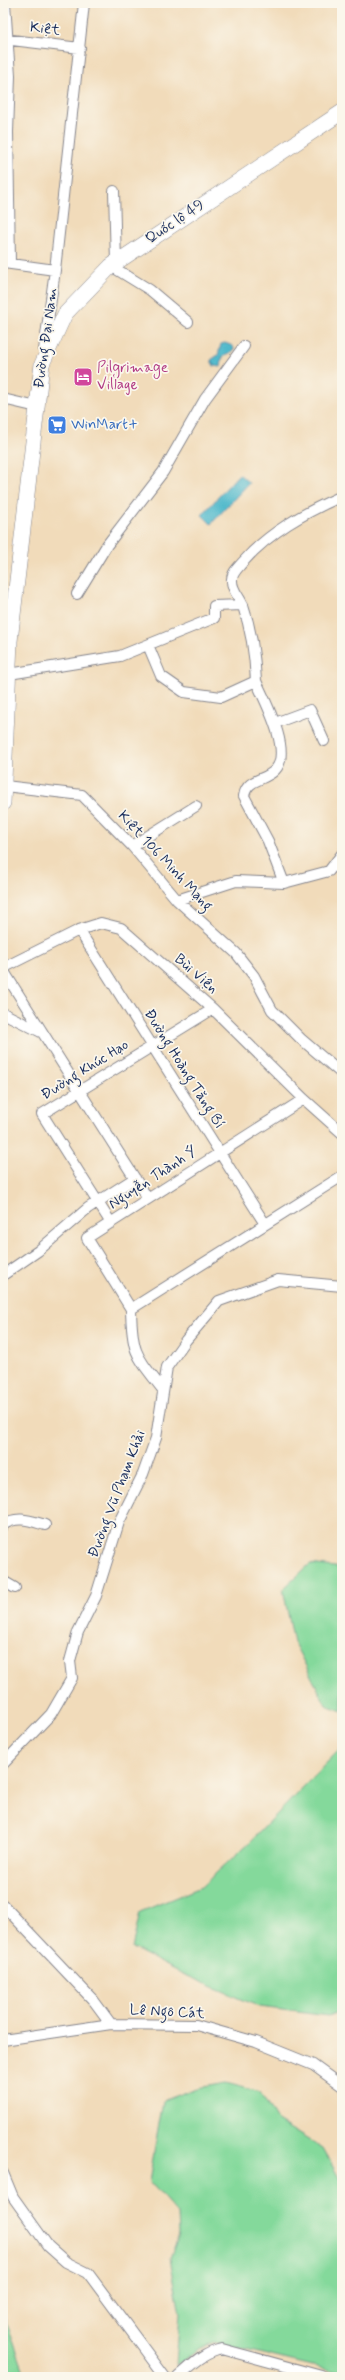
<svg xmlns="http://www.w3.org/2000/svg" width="345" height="2380" font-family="Mynerve,sans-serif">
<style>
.green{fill:#84d99b;stroke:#50847c}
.water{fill:#4eb8cb;stroke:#347494}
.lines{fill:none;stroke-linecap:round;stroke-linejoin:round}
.minor-casing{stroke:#86858c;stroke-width:12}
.highway-casing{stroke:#86858c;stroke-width:16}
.minor{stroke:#fff;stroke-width:10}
.highway{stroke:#fff;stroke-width:15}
.labels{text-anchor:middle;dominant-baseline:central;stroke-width:3.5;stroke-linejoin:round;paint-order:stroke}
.street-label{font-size:15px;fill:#1b2f5e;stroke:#fbf7ec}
.hotel-label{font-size:15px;fill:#b23c85;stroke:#fbf7ec;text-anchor:start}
.shop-label{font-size:15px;fill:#366cbe;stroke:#fbf7ec;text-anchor:start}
</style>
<rect width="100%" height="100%" fill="#fbf7ec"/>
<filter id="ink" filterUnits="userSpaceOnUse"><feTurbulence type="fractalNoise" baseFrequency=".025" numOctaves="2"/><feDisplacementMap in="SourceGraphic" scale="8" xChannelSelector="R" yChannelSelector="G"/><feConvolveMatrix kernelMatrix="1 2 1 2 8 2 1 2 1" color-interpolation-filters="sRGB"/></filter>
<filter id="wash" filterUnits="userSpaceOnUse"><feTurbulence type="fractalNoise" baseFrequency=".012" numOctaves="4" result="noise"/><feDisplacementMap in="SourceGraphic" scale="16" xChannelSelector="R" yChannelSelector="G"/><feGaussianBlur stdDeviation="0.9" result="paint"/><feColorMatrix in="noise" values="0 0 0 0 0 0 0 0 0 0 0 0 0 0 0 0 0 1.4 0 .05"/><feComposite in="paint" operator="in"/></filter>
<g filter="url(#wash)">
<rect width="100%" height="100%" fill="#f1dbba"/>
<!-- green -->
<path class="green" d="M310 1564 342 1568V1711L326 1705 294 1643 283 1589Z
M342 1747V2010L328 2016 260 2007 183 1974 132 1948 140 1912 201 1887 252 1840Z
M226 2083 260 2092 276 2120 323 2149 342 2183V2373L213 2342 176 2364 180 2313 170 2258 179 2235 178 2214 149 2181 163 2101 197 2088Z
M3 2313 26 2377H3Z"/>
<!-- water -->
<path class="water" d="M225 343 233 346 234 350 222 358 221 367 214 366 211 360 218 355 221 344Z
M239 474 249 483 211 524 202 515Z"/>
</g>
<g filter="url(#ink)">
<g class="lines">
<!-- minor casing -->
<g class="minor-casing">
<path id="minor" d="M5 3 10 76 8 132 10 263
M3 39 80 48
M114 191 116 262
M4 263 55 270
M111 266 150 290 188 322
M44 350 55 270 84 3
M3 399 37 407
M77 594 107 545 163 472 205 399 244 346
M148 645 161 676 184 692 221 697 256 681C264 699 293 752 275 770 265 781 247 778 244 796L268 841 284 883
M9 674 120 656 214 618V606L243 605
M256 681C255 656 251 629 243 606 240 597 232 591 232 581 231 574 237 569 242 563 269 532 304 513 342 496
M275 723 310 710 324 741
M5 786 82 795 132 846 177 900 236 953 254 976 272 1010 301 1039 342 1074
M132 846 196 806
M177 900 236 881 284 883 329 871 342 854
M79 930 265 1224
M3 968 79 930 101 923 121 928 213 1009 304 1099 342 1133
M3 970 148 1199
M3 1013 43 1033
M111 1223 42 1114 213 1009
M3 1275 38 1251 88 1208 135 1178
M131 1309 87 1238 304 1099
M131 1309 342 1176
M131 1309C132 1354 136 1355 163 1390
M3 1525C17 1515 31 1521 45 1525
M3 1581 15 1588
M3 1764 51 1714 72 1678 70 1661 78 1632 96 1596 119 1522 143 1474 156 1438 167 1367 186 1340 219 1301 278 1280 342 1286
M3 1905 94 2001 111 2024
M3 2040 111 2024 196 2025 256 2042 313 2065 342 2086
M3 2173 13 2197 48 2246 66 2262 88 2273 165 2377
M178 2377C192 2365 203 2353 222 2349L325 2377"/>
</g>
<!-- highway casing -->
<g class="highway-casing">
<path id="highway" d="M3 803 10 641 42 364 65 314 111 266 342 112"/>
</g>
<!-- minor -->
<use href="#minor" class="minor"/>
<!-- highway -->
<use href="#highway" class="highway"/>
</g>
</g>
<!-- icons -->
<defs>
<g id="hotel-square" transform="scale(1)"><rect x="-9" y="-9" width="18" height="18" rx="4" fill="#d1479c" stroke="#fbf7ec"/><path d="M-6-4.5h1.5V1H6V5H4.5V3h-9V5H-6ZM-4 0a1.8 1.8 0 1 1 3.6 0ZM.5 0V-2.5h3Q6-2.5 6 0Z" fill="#fff"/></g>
<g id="supermarket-square" transform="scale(1)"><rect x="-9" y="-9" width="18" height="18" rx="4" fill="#3f7fe0" stroke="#fbf7ec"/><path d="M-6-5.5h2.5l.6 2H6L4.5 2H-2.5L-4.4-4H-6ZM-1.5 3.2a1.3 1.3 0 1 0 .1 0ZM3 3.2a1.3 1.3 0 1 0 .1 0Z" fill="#fff"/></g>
</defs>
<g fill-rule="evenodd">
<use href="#hotel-square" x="83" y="377"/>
<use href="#supermarket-square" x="57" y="425"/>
</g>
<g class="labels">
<!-- street labels -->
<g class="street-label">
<text transform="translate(45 29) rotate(7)">Kiệt</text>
<text transform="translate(175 222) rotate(-34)">Quốc lộ 49</text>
<text transform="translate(46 338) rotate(-82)">Đường Đại Nam</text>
<text transform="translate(165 861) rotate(47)">Kiệt 106 Minh Mạng</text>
<text transform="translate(196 974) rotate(41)">Bùi Viện</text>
<text transform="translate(184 1069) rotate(58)">Đường Hoàng Tăng Bí</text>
<text transform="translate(85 1070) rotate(-32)">Đường Khúc Hạo</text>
<text transform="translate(153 1178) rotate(-33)">Nguyễn Thành Ý</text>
<text transform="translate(117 1494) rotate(-69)">Đường Vũ Phạm Khải</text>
<text transform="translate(167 2012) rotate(3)">Lê Ngô Cát</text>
</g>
<!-- hotel labels -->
<g class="hotel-label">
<text x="97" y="368">Pilgrimage<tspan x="97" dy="17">Village</tspan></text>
</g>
<!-- shop labels -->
<g class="shop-label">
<text x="71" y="425">WinMart+</text>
</g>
</g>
<!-- margin -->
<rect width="345" height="2380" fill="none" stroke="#fbf7ec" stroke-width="16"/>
</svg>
